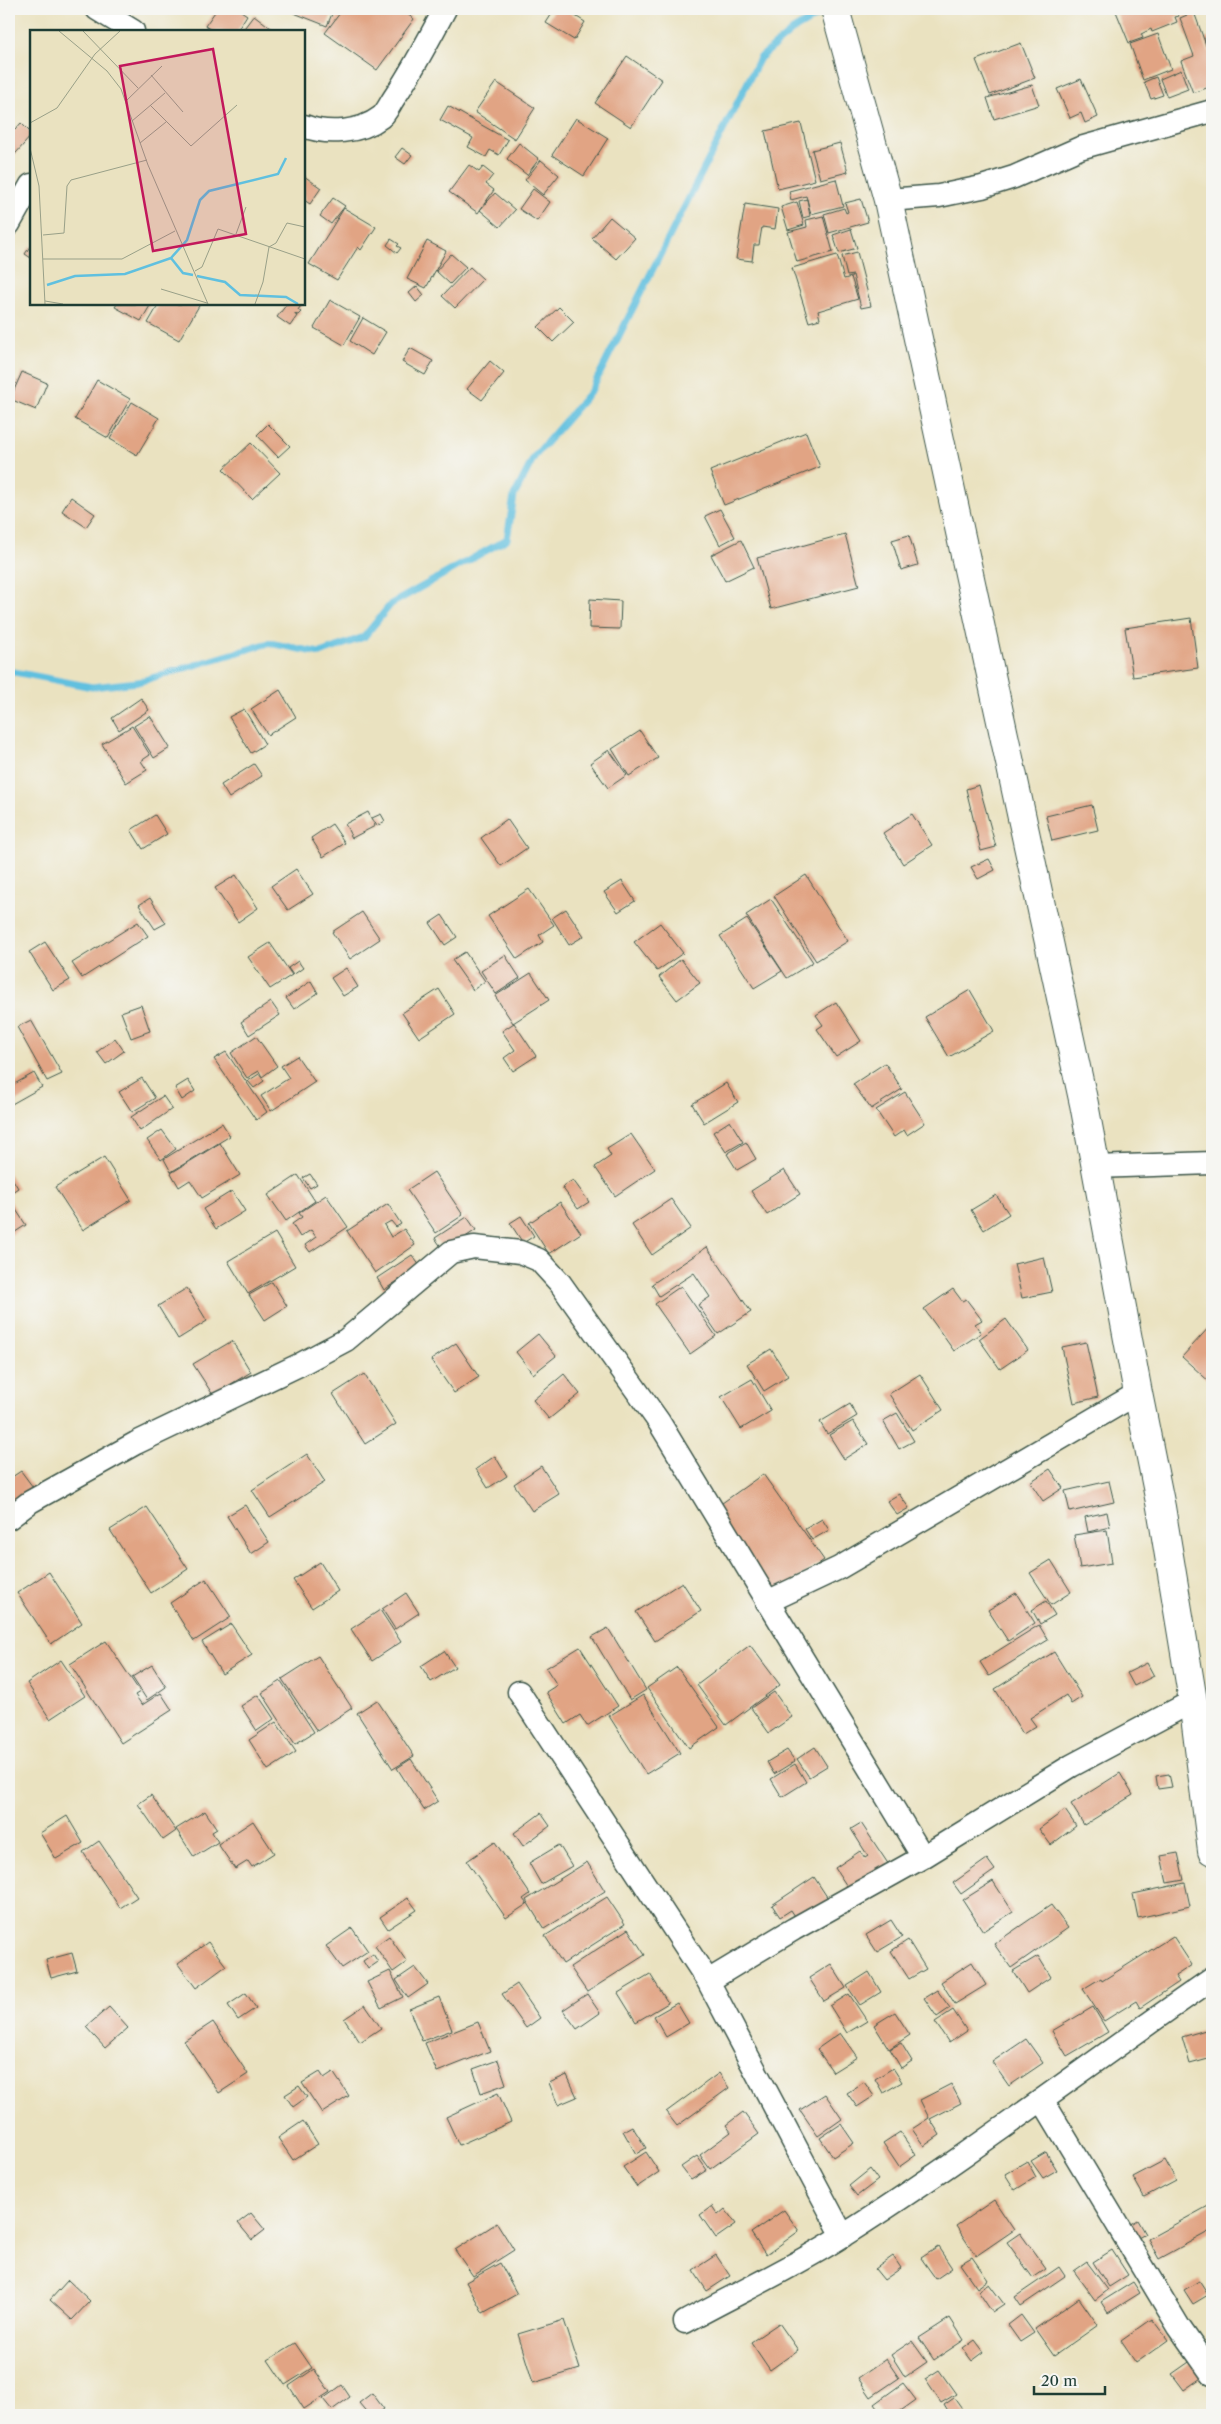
<svg xmlns="http://www.w3.org/2000/svg" width="1221" height="2424" font-family="'Libre Caslon Text',serif">
<style>
.lines{fill:none;stroke-linecap:round;stroke-linejoin:round}
.stream{stroke:#60c0df;stroke-width:7}
.building{fill:#e1a484}
.street-casing{stroke:#3d5649;stroke-width:25}
.secondary-casing{stroke:#3d5649;stroke-width:30}
.street{stroke:#fff;stroke-width:22}
.secondary{stroke:#fff;stroke-width:28}
.inset-river{fill:none;stroke:#60c0df;stroke-width:2.5}
.inset-road{fill:none;stroke:#99a088;stroke-width:1}
.view{fill:#c2185b;fill-opacity:0.15;stroke:#c2185b;stroke-width:2.5}
.inset-edge{fill:none;stroke:#1f3d34;stroke-width:2.5}
</style>
<rect width="100%" height="100%" fill="#f6f6f2"/>
<filter id="ink" filterUnits="userSpaceOnUse"><feTurbulence type="fractalNoise" baseFrequency=".02" numOctaves="2"/><feDisplacementMap in="SourceGraphic" scale="10" xChannelSelector="R" yChannelSelector="G"/><feConvolveMatrix kernelMatrix="1 2 1 2 8 2 1 2 1" color-interpolation-filters="sRGB"/></filter>
<filter id="wash" filterUnits="userSpaceOnUse"><feTurbulence type="fractalNoise" baseFrequency=".0096" numOctaves="4" result="noise"/><feDisplacementMap in="SourceGraphic" scale="20" xChannelSelector="R" yChannelSelector="G"/><feGaussianBlur stdDeviation="1.12" result="paint"/><feColorMatrix in="noise" values="0 0 0 0 0 0 0 0 0 0 0 0 0 0 0 0 0 1.4 0 .05"/><feComposite in="paint" operator="in"/></filter>
<g filter="url(#wash)">
<rect width="100%" height="100%" fill="#eae2c0"/>
<g class="lines">
<!-- stream -->
<path class="stream" d="M9 671 92 687 138 682 269 643 320 653 364 637 391 604 507 539 514 496 534 457 591 391 760 58 793 30 829 9"/>
</g>
<g id="blocks">
<!-- building -->
<path class="building" d="M217 9H238L247 15 237 31H213L205 26Z
M284 9H334L327 26Z
M343 9H400L414 19 377 70 325 33Z
M555 9H564L585 22 574 40 546 23Z
M1115 9H1176L1179 16 1175 17 1177 22 1152 32 1151 29 1141 34 1143 38 1129 43Z
M1194 12 1212 62V86L1193 93 1181 61 1194 56 1180 18Z
M254 15 275 31H242Z
M1158 34 1171 69 1143 80 1130 44Z
M1212 36V58L1205 38Z
M1021 43 1035 78 990 95 976 60Z
M627 56 662 80 631 127 595 103Z
M1181 70 1188 89 1167 97 1160 79Z
M1156 77 1163 95 1151 99 1144 82Z
M1081 79 1098 117 1085 123 1081 113 1070 118 1057 89Z
M496 82 535 108 515 139 475 112Z
M1032 85 1039 105 994 119 987 98Z
M448 106 508 140 499 155 490 150 486 157 468 147 473 138 440 120Z
M576 118 608 138 584 176 552 155Z
M21 123 31 133V136L9 161V124L15 130Z
M801 123 815 180 778 189 765 131Z
M519 143 539 159 527 175 507 159Z
M840 143 848 172 820 179 812 150Z
M402 148 412 155 405 164 395 157Z
M541 160 559 175 543 195 525 180Z
M469 165 479 172 483 167 493 175 486 184 494 190 478 213 449 192Z
M304 176 321 188 310 204 304 200Z
M836 179 843 206 811 214 806 196 791 200 789 191Z
M533 189 550 202 537 221 519 209Z
M495 193 515 210 500 227 480 210Z
M333 198 345 206 331 224 320 216Z
M807 199 810 216 803 218 799 201Z
M861 199 868 222 829 233 824 214 844 208 846 213 848 212 845 203Z
M797 202 804 225 788 230 781 207Z
M745 204 778 209 775 229 762 227 759 245H754L752 261 736 259Z
M344 208 376 227 361 250 358 247 337 280 309 264Z
M823 216 833 252 797 262 788 232 807 227 806 220Z
M610 217 635 238 616 259 592 238Z
M851 229 857 248 839 253 833 235Z
M391 239 399 244 397 246 401 248 397 253 387 245Z
M427 241 446 251 426 288 407 279Z
M31 245V258L25 254Z
M857 252 871 306 861 308 853 275 847 276 842 256Z
M451 254 466 267 450 284 436 271Z
M837 255 844 279 851 277 858 299 818 311 820 319 809 322 792 268Z
M470 267 483 279 455 308 442 296Z
M417 286 424 295 416 302 409 293Z
M330 300 360 317 344 345 314 328Z
M117 304H151L141 321 115 307Z
M159 304H200L179 340 148 323Z
M287 304H302L298 310 301 312 298 315 294 314 297 316 290 326 277 317Z
M559 307 574 322 553 342 538 327Z
M363 318 386 332 372 355 350 341Z
M410 348 433 361 425 375 402 362Z
M490 361 504 373 482 400 467 389Z
M22 372 47 383 36 410 10 399Z
M97 380 130 399 108 438 75 419Z
M132 402 159 418 137 455 110 439Z
M268 424 290 446 278 457 257 435Z
M806 432 820 467 724 505 710 471Z
M251 443 280 473 252 499 223 469Z
M71 497 95 514 86 527 62 511Z
M720 509 735 537 720 545 705 516Z
M845 534 859 586 771 609 757 558Z
M909 535 918 565 901 570 892 540Z
M741 540 754 567 725 581 711 555Z
M590 599 621 601 620 629 589 628Z
M1191 618 1198 668 1133 677 1125 628Z
M280 690 296 717 268 735 251 709Z
M141 698 149 710 119 730 112 718Z
M244 709 265 744 251 753 229 717Z
M150 716 170 748 154 758 134 726Z
M132 726 150 755 141 761 147 770 126 783 102 744Z
M640 731 658 758 629 776 612 749Z
M609 750 627 775 608 788 590 763Z
M254 764 262 776 229 798 221 785Z
M979 785 996 847 981 851 966 789Z
M1092 805 1098 830 1052 841 1046 816Z
M368 812 375 826 352 838 345 824Z
M381 814 385 821 377 826 372 818Z
M912 814 932 845 903 864 883 833Z
M155 815 167 834 143 849 131 830Z
M507 819 527 848 501 866 481 838Z
M332 824 345 843 323 857 311 838Z
M989 859 995 870 978 879 971 867Z
M296 869 313 894 288 910 271 886Z
M236 875 258 908 238 922 215 888Z
M806 875 848 941 816 961 774 896Z
M622 881 635 901 618 912 604 892Z
M529 889 554 925 539 935 543 942 517 959 488 916Z
M150 898 166 923 155 929 139 905Z
M771 899 813 962 787 978 746 915Z
M566 909 584 936 569 945 552 918Z
M362 912 380 939 350 959 332 932Z
M442 915 457 937 445 945 430 923Z
M747 919 782 971 754 988 720 936Z
M138 922 148 936 82 978 72 963Z
M660 923 683 953 657 971 634 942Z
M45 942 70 980 53 990 29 952Z
M270 943 292 975 270 989 248 957Z
M465 952 485 981 473 990 452 960Z
M505 955 520 978 496 994 481 971Z
M681 959 700 983 677 1000 659 977Z
M298 961 303 968 293 975 288 968Z
M346 968 358 987 343 996 331 978Z
M531 973 549 1000 513 1023 495 996Z
M311 981 318 993 294 1009 286 998Z
M439 989 455 1014 419 1038 402 1013Z
M970 990 994 1031 949 1057 925 1017Z
M271 1002 280 1015 249 1035 241 1022Z
M836 1002 861 1041 836 1057 817 1029 823 1025 816 1015Z
M141 1005 150 1031 131 1038 121 1012Z
M31 1020 62 1074 47 1081 17 1027Z
M514 1023 536 1056 513 1071 504 1058 515 1050 502 1031Z
M256 1036 277 1066 262 1077 259 1071 247 1078 231 1053Z
M115 1038 124 1051 106 1064 97 1052Z
M226 1052 267 1112 256 1120 214 1059Z
M297 1056 315 1082 271 1111 261 1096 289 1078 281 1066Z
M885 1063 902 1089 871 1109 853 1084Z
M34 1073 42 1087 10 1105 9 1087Z
M259 1074 264 1081 254 1088 248 1081Z
M142 1078 155 1098 132 1112 119 1092Z
M188 1080 195 1091 182 1100 175 1088Z
M726 1083 738 1102 704 1123 692 1104Z
M905 1092 925 1123 907 1135 904 1130 894 1137 876 1110Z
M163 1096 172 1109 140 1131 131 1117Z
M730 1121 743 1142 726 1152 713 1132Z
M222 1123 230 1136 171 1172 164 1159Z
M162 1130 176 1149 161 1160 147 1140Z
M631 1134 655 1169 615 1196 595 1167 611 1156 607 1149Z
M746 1142 756 1159 737 1170 727 1154Z
M220 1143 240 1175 202 1198 190 1180 179 1187 171 1173Z
M104 1157 131 1200 83 1230 55 1187Z
M784 1170 800 1194 767 1215 751 1191Z
M434 1172 463 1215 436 1233 407 1190Z
M9 1173 18 1188 9 1194Z
M310 1174 317 1184 310 1188 303 1178Z
M298 1175 315 1201 286 1221 268 1195Z
M573 1180 589 1202 578 1209 562 1187Z
M232 1191 245 1211 216 1229 203 1209Z
M326 1195 348 1227 310 1252 305 1245 316 1237 311 1230 300 1237 292 1224 302 1217 299 1213Z
M996 1195 1009 1214 984 1230 971 1210Z
M9 1199 26 1225 9 1236Z
M671 1199 691 1228 652 1255 632 1225Z
M560 1202 581 1233 549 1254 529 1223Z
M388 1204 401 1224 396 1227 391 1221 384 1225 391 1237 404 1229 415 1245 375 1273 347 1231Z
M521 1216 534 1236 523 1243 510 1223Z
M467 1217 476 1230 444 1251 435 1238Z
M275 1233 295 1266 248 1294 228 1261Z
M707 1247 751 1312 718 1334 698 1305 710 1297 694 1273 659 1296 652 1284Z
M412 1255 420 1266 384 1290 377 1278Z
M1044 1257 1052 1292 1022 1298 1014 1264Z
M272 1282 287 1306 265 1320 249 1295Z
M681 1286 716 1336 690 1354 655 1304Z
M187 1288 207 1321 178 1339 158 1306Z
M953 1289 962 1301 966 1299 982 1320 975 1324 981 1333 954 1351 924 1309Z
M1006 1319 1028 1350 1000 1369 979 1339Z
M1211 1325 1212 1326V1384L1182 1357Z
M538 1334 556 1356 533 1374 516 1352Z
M232 1341 251 1372 213 1395 193 1364Z
M1086 1342 1098 1397 1074 1403 1062 1347Z
M456 1343 479 1377 454 1393 431 1360Z
M771 1349 788 1376 764 1391 747 1364Z
M364 1374 396 1424 365 1444 333 1394Z
M564 1374 580 1394 549 1419 533 1400Z
M920 1374 943 1410 912 1430 889 1394Z
M752 1379 771 1411 741 1429 721 1397Z
M850 1404 857 1416 827 1434 820 1422Z
M897 1413 914 1441 899 1449 883 1421Z
M853 1421 868 1444 844 1459 829 1435Z
M307 1454 325 1482 270 1517 252 1490Z
M495 1456 507 1476 488 1488 476 1469Z
M541 1466 559 1494 532 1511 514 1484Z
M1050 1469 1063 1488 1043 1501 1030 1482Z
M21 1471 44 1502 9 1515V1479Z
M763 1474 824 1560 769 1599 708 1513Z
M1109 1481 1114 1502 1070 1512 1065 1491Z
M899 1494 909 1508 897 1515 887 1501Z
M245 1505 269 1542 251 1554 227 1516Z
M147 1507 188 1569 151 1593 110 1530Z
M1107 1512 1110 1527 1088 1532 1085 1517Z
M822 1519 829 1530 812 1540 805 1529Z
M1107 1530 1112 1563 1080 1568 1074 1535Z
M1051 1560 1071 1592 1051 1605 1030 1573Z
M320 1562 338 1591 312 1608 293 1580Z
M49 1572 82 1623 51 1644 17 1593Z
M206 1579 231 1617 194 1641 170 1603Z
M682 1582 701 1611 655 1641 636 1612Z
M406 1593 419 1613 395 1629 382 1609Z
M1016 1593 1035 1623 1008 1641 988 1610Z
M1046 1601 1055 1615 1040 1624 1032 1610Z
M380 1610 401 1642 372 1661 351 1629Z
M231 1624 252 1655 222 1674 202 1642Z
M1039 1625 1048 1640 989 1676 980 1662Z
M608 1628 646 1690 630 1700 592 1637Z
M106 1641 140 1692 135 1695 142 1705 161 1693 172 1710 121 1743 70 1664Z
M750 1645 780 1685 726 1725 697 1685Z
M580 1647 618 1706 587 1726 580 1715 566 1724 546 1692 557 1685 546 1668Z
M444 1651 455 1667 431 1682 421 1666Z
M1054 1652 1082 1697 1071 1704 1066 1695 1030 1718 1036 1726 1023 1734 995 1689Z
M318 1656 352 1708 317 1731 282 1679Z
M61 1660 85 1696 50 1719 27 1683Z
M1147 1663 1154 1676 1134 1686 1127 1673Z
M152 1665 166 1687 147 1700 132 1677Z
M677 1667 719 1727 689 1748 647 1688Z
M281 1681 314 1732 295 1744 262 1693Z
M774 1692 792 1717 769 1733 751 1708Z
M258 1695 274 1719 257 1731 241 1706Z
M643 1695 680 1753 646 1774 609 1716Z
M377 1700 414 1756 393 1769 357 1713Z
M276 1722 296 1752 268 1770 249 1740Z
M815 1747 827 1766 809 1777 797 1759Z
M787 1750 795 1761 774 1774 767 1762Z
M411 1759 438 1801 424 1810 397 1768Z
M795 1764 806 1782 782 1797 771 1779Z
M1120 1773 1133 1795 1084 1825 1071 1804Z
M1169 1774 1172 1787 1158 1789 1156 1776Z
M151 1795 176 1831 163 1840 138 1804Z
M1065 1810 1076 1826 1051 1845 1039 1829Z
M205 1811 217 1829 212 1832 218 1842 194 1857 176 1829Z
M541 1813 550 1826 523 1846 514 1833Z
M67 1816 83 1843 56 1859 40 1833Z
M253 1821 274 1853 252 1867 248 1861 235 1869 218 1844Z
M861 1823 891 1868 852 1894 835 1868 860 1851 865 1858 868 1856 851 1829Z
M99 1841 137 1897 120 1908 83 1852Z
M495 1842 530 1894 523 1899 527 1904 506 1918 467 1861Z
M559 1845 572 1866 541 1884 529 1863Z
M1178 1853 1184 1880 1167 1883 1161 1856Z
M987 1859 995 1870 961 1894 953 1883Z
M587 1862 605 1891 544 1929 526 1900Z
M814 1877 833 1906 802 1927 791 1910 780 1917 772 1905Z
M993 1881 1013 1912 983 1931 963 1900Z
M1185 1883 1190 1906 1138 1918 1133 1894Z
M607 1897 625 1924 563 1964 545 1936Z
M408 1898 417 1910 388 1929 380 1917Z
M1051 1905 1068 1928 1011 1968 994 1944Z
M891 1920 902 1937 877 1952 866 1935Z
M352 1928 368 1951 342 1968 326 1946Z
M628 1929 645 1955 587 1992 570 1967Z
M389 1936 407 1962 393 1972 375 1946Z
M1173 1936 1192 1965 1175 1976 1179 1982 1140 2008 1136 2001 1104 2021 1083 1989 1101 1978 1102 1981Z
M908 1940 926 1969 909 1979 891 1951Z
M208 1942 226 1966 196 1988 178 1964Z
M72 1953 77 1971 51 1978 46 1960Z
M373 1954 378 1962 368 1969 363 1961Z
M1038 1956 1051 1977 1027 1993 1013 1971Z
M972 1962 986 1985 955 2004 941 1982Z
M831 1964 846 1988 824 2001 809 1978Z
M415 1967 428 1984 408 1998 396 1980Z
M390 1971 403 1997 381 2008 367 1982Z
M869 1972 881 1992 860 2005 847 1986Z
M650 1974 668 2003 636 2022 618 1993Z
M517 1984 540 2018 526 2028 502 1994Z
M937 1990 950 2008 937 2017 924 1998Z
M246 1993 256 2008 238 2020 228 2005Z
M587 1994 600 2013 577 2029 563 2010Z
M849 1994 867 2021 847 2033 830 2006Z
M439 1997 452 2030 422 2041 409 2009Z
M677 2003 689 2023 666 2037 654 2016Z
M365 2005 381 2028 360 2042 344 2019Z
M109 2007 128 2028 105 2048 86 2027Z
M1093 2007 1108 2032 1067 2056 1052 2031Z
M953 2010 967 2031 949 2043 935 2022Z
M895 2012 910 2035 889 2049 874 2025Z
M213 2022 248 2074 219 2093 184 2041Z
M478 2022 490 2051 437 2072 425 2043Z
M1212 2028V2058L1190 2064 1182 2037Z
M840 2033 857 2057 833 2072 817 2049Z
M1026 2039 1043 2063 1009 2086 992 2062Z
M901 2043 912 2061 901 2068 890 2049Z
M498 2060 506 2084 481 2093 473 2069Z
M893 2068 902 2082 883 2093 875 2079Z
M320 2072 324 2078 333 2072 349 2096 322 2113 302 2083Z
M719 2073 729 2088 677 2126 666 2112Z
M567 2075 577 2097 558 2105 549 2083Z
M864 2082 874 2096 857 2107 847 2093Z
M951 2084 961 2103 930 2119 940 2135 924 2146 912 2129 929 2118 920 2100Z
M299 2086 307 2097 293 2107 285 2095Z
M498 2093 511 2122 459 2145 446 2117Z
M825 2094 842 2119 818 2136 800 2110Z
M743 2112 759 2134 710 2169 700 2155 731 2132 726 2125Z
M303 2121 318 2144 293 2160 278 2138Z
M841 2124 854 2143 833 2157 820 2138Z
M632 2126 646 2148 636 2154 623 2131Z
M900 2132 916 2155 899 2167 883 2143Z
M646 2152 659 2172 637 2187 623 2167Z
M1046 2152 1057 2170 1043 2178 1031 2161Z
M697 2156 707 2170 691 2180 681 2167Z
M1165 2160 1176 2180 1144 2197 1133 2177Z
M1027 2161 1036 2177 1015 2190 1005 2174Z
M870 2169 878 2180 857 2196 849 2186Z
M994 2200 1014 2230 976 2256 956 2226Z
M1212 2204V2230L1159 2259 1148 2239Z
M712 2206 718 2215 725 2209 736 2224 716 2238 700 2215Z
M784 2210 799 2231 766 2255 751 2233Z
M251 2213 265 2230 252 2240 238 2223Z
M1137 2220 1145 2234 1133 2241 1124 2228Z
M497 2223 514 2250 473 2276 455 2250Z
M1020 2233 1046 2269 1033 2278 1007 2242Z
M938 2247 952 2268 936 2279 921 2258Z
M1112 2250 1128 2275 1109 2287 1093 2262Z
M716 2255 730 2276 707 2291 693 2270Z
M893 2256 901 2268 884 2280 875 2269Z
M972 2257 988 2280 977 2288 960 2264Z
M1087 2262 1108 2290 1095 2300 1074 2271Z
M500 2263 517 2294 483 2313 466 2282Z
M1059 2267 1065 2276 1021 2306 1015 2297Z
M68 2280 90 2301 72 2320 50 2300Z
M1199 2281 1208 2295 1193 2304 1184 2290Z
M1133 2282 1140 2293 1108 2313 1101 2302Z
M989 2284 1004 2304 992 2312 978 2291Z
M1079 2298 1098 2325 1054 2356 1035 2329Z
M1021 2315 1034 2333 1020 2342 1008 2325Z
M950 2318 964 2340 934 2360 919 2338Z
M1152 2319 1168 2340 1136 2363 1121 2341Z
M564 2320 580 2369 533 2383 518 2334Z
M779 2323 798 2350 770 2370 751 2342Z
M975 2340 984 2352 972 2361 963 2349Z
M912 2341 927 2362 905 2377 891 2355Z
M295 2343 312 2368 285 2385 268 2360Z
M886 2359 899 2378 871 2397 858 2378Z
M1192 2360 1204 2376 1184 2390 1172 2374Z
M314 2369 330 2392 304 2409 289 2386Z
M939 2370 956 2394 941 2403 925 2379Z
M903 2383 916 2400 895 2415H882L874 2404Z
M342 2385 350 2397 332 2410 323 2399Z
M372 2393 384 2409 376 2415H369L359 2403Z
M954 2398 966 2415H950L944 2405Z"/>
</g>
</g>
<g filter="url(#ink)">
<use href="#blocks" fill-opacity="0" stroke="#3d5649" stroke-width="1"/>
<g class="lines">
<!-- street casing -->
<g class="street-casing">
<path id="street" d="M97 9 133 31
M304 126C327 135 360 133 381 117 386 113 390 104 394 98 413 70 429 39 445 9
M888 200 939 196 982 187 1014 177 1080 148 1212 111
M9 224 31 185
M1095 1167 1212 1163
M9 1518 30 1502 136 1443 299 1365 346 1340 451 1252 474 1247 520 1252 539 1260 560 1283 659 1422 923 1857
M767 1602 839 1568 1138 1393
M519 1692 708 1981 843 2236
M708 1981 794 1929 923 1857 1071 1766 1193 1701
M1043 2101 1179 2327 1212 2374
M685 2322C737 2293 793 2268 844 2235 970 2155 1089 2064 1212 1979"/>
</g>
<!-- secondary casing -->
<g class="secondary-casing">
<path id="secondary" d="M835 9 888 200 1084 1104 1138 1393 1161 1507 1193 1701 1212 1851"/>
</g>
<!-- street -->
<use href="#street" class="street"/>
<!-- secondary -->
<use href="#secondary" class="secondary"/>
</g>
</g>
<!-- overview -->
<g transform="translate(30 30)">
<rect width="275" height="275" fill="#eae2c0"/>
<path class="inset-river" d="M141 228 157 210 170 170 179 161 248 144 256 128M167 246 195 252 210 265 256 267 268 274M17 255 45 246 95 244 141 228 153 243 163 245"/>
<path class="inset-road" d="M29 1 77 41 91 59 118 135 178 274M53 1 108 58M121 45 153 82M96 71 132 36M120 75 161 116 207 75M102 91 135 63M0 93 27 78 65 24 90 1M110 113 136 92M0 118 9 156 15 274M206 204 216 177M13 205 34 203 37 156 41 150 117 130M13 229H92L145 201M165 241 172 237 188 199 275 229M131 259 177 273M15 271 33 274M225 274 233 252 239 217 246 213 257 193 275 197"/>
<path class="view" d="M183 19 216 204 123 221 90 36Z"/>
<rect width="275" height="275" class="inset-edge"/>
</g>
<!-- margin -->
<rect width="1221" height="2424" fill="none" stroke="#f6f6f2" stroke-width="30"/>
<!-- scale -->
<path d="M1034 2386v8h71v-8" fill="none" stroke="#1f3d34" stroke-width="2.5"/>
<text x="1041" y="2386" font-size="15" fill="#1f3d34" stroke="#f6f6f2" stroke-width="4" paint-order="stroke">20 m</text>
</svg>
